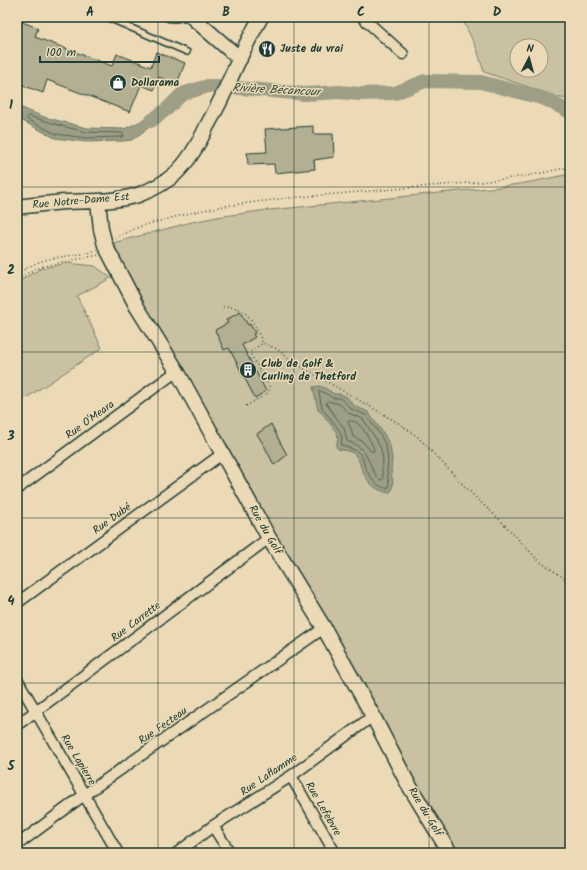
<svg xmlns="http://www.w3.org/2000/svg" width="587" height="870" font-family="Kalam,sans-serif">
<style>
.green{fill:#cac1a2;stroke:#747f6b;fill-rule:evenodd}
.water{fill:#9d9e85;stroke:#6b7765}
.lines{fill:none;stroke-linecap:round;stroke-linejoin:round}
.shore{stroke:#516454;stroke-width:1}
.river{stroke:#9d9e85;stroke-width:14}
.building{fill:#b3af93;stroke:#1f3d34}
.lane-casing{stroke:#1f3d34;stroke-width:8}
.street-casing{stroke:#1f3d34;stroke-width:13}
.secondary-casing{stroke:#1f3d34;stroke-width:17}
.path{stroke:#1f3d34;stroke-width:1.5;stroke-dasharray:1 3;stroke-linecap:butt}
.lane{stroke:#ecdab7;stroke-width:5}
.street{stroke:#ecdab7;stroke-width:10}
.secondary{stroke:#ecdab7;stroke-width:14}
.grid{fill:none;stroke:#1f3d34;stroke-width:1;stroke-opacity:0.55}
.labels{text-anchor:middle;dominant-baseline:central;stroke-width:3;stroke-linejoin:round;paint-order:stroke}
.poi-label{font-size:11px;font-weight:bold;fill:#1f3d34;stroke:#ecdab7;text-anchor:start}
.street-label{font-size:11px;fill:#1f3d34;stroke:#ecdab7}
.water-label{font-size:12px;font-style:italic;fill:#324c40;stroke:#ecdab7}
.neatline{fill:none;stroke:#1f3d34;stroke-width:1.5}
.grid-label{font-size:13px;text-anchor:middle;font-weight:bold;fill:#1f3d34}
</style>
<rect width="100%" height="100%" fill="#ecdab7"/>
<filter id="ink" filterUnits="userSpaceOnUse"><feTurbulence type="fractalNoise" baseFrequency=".025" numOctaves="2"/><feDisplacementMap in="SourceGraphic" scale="8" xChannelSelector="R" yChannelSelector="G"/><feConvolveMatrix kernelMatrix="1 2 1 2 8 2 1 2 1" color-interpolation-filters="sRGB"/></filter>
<g filter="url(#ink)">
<!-- green -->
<path class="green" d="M461 17H570V99L561 98 484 72 477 49ZM517 46H541V70H517Z
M570 174V853H450L105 245 192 222 217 217 260 211 499 187 531 182Z
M67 263 95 266 111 278 77 296 102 348 17 404V282L42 268Z"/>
<!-- water -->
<path class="water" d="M17 106 44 117 87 128 124 129 167 109 148 128 132 140 122 141 86 142 55 138 17 118Z
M319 386 325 388 334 394H340L347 397 353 405 368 412 384 434 390 446 392 459 391 470 393 484 392 490 389 493C374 490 366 481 361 467 359 461 358 457 353 453 349 451 343 450 338 449L336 446 338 439 337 433 322 413 318 410 313 387Z"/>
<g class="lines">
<!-- shore -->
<path class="shore" d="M29 116 62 126 86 132 122 133 124 136 122 137 86 138 56 134 28 120 27 118Z
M319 391 323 392 333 398H339L343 400 351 409 366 415 381 436 386 447 388 460 387 471 389 484 388 488C376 488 368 475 364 464 363 461 363 458 361 455 355 449 349 448 341 445L342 438 340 431 322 408 319 393Z
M328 401 340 404 348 413 363 419 376 439 381 449 383 460 382 470 383 478 382 480H380C370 471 370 456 359 447 356 444 351 443 347 441L344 428 327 405 326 403Z
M349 421C352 421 356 421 358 424 363 427 372 443 374 449V451H371L362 441 353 437 351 429 348 423Z"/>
<!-- river -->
<path class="river" d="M151 121 167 109 182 94 208 86H218L305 94 340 92 359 94 395 93 425 81 481 82 545 99 570 112"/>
</g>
<!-- building -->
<path class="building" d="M17 20 38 28 35 37 112 66 117 54 151 67 156 52 185 63 177 84 159 77 154 90 141 85 130 112 47 80 43 93 17 83 21 74 17 73Z
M313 126V134H333L334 157 314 160 315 169 275 173 274 164 248 165 247 153 267 152 265 129Z
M240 312 248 325 250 324 255 333 253 334 255 337 242 345 266 391 255 398 229 348 224 350 215 330 228 323 226 320Z
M271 424 280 442 287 455 274 465 265 447 257 434Z"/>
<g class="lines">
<!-- lane casing -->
<g class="lane-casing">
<path id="lane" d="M106 17 187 52
M165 17C172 21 180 18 188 17"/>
</g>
<!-- street casing -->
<g class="street-casing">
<path id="street" d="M362 17 403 54
M17 489 177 371
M17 603 222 454
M17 679 118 853
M17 725 269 538
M291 776 335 853
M213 826 230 853
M17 845 84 795 324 628
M177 853 213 826 291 776 373 716"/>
</g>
<!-- secondary casing -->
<g class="secondary-casing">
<path id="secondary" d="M192 17 240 59
M98 201 101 229 105 245 137 307 177 371 269 538 324 628 373 716 407 782 450 853
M17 207C33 205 49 203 66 202 89 201 115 202 138 195 151 190 165 183 175 174 189 161 199 143 207 126 216 110 224 94 231 77 240 57 250 36 261 17"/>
</g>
<!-- path -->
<path class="path" d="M115 238 141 226 194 212 224 206 288 198 479 182 527 176 570 167
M17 274C24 270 31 265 39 262 57 255 78 257 97 250
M17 279 35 269 48 265 99 255
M223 307C227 307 232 307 236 308 250 311 257 331 263 343
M246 406 268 393 269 390V386L251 355V351L263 343 277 349 293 362 400 424 418 437 474 496 499 519 539 561 570 582"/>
<!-- lane -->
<use href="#lane" class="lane"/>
<!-- street -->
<use href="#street" class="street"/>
<!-- secondary -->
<use href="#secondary" class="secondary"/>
</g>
</g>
<!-- grid -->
<path class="grid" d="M158 17V853M294 17V853M429 17V853M17 187H570M17 352H570M17 518H570M17 683H570"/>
<!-- icons -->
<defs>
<g id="restaurant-disc" transform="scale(0.9)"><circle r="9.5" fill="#1f3d34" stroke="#ecdab7"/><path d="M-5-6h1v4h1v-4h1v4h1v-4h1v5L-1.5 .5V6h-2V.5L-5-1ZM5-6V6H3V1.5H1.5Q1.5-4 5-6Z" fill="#fff"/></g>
<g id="shop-disc" transform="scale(0.9)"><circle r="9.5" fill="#1f3d34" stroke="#ecdab7"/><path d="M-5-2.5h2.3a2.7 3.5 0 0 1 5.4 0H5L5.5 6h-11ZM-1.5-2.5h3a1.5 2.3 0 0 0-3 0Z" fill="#fff"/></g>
<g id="building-disc" transform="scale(0.9)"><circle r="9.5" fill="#1f3d34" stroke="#ecdab7"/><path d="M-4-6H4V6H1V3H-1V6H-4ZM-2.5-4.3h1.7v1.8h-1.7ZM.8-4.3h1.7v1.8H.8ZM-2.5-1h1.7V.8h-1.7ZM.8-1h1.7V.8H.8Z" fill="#fff"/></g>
</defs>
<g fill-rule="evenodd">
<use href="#restaurant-disc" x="267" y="49"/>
<use href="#shop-disc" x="118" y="83"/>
<use href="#building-disc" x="248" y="370"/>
</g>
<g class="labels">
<!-- poi labels -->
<g class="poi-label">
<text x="280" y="49">Juste du vrai</text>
<text x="131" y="83">Dollarama</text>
<text x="261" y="364">Club de Golf &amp;<tspan x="261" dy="13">Curling de Thetford</tspan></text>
</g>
<!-- street labels -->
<g class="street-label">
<text transform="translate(81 201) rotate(-5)">Rue Notre-Dame Est</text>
<text transform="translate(90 420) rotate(-36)">Rue O'Meara</text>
<text transform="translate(112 519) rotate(-36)">Rue Dubé</text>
<text transform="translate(265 530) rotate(60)">Rue du Golf</text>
<text transform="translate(136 622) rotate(-37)">Rue Carrette</text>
<text transform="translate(163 726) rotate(-35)">Rue Fecteau</text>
<text transform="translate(78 760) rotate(59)">Rue Lapierre</text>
<text transform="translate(269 775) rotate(-34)">Rue Laflamme</text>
<text transform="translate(323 809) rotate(60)">Rue Lefebvre</text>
<text transform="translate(425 812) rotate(59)">Rue du Golf</text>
</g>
<!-- water labels -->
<g class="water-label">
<text transform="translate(276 90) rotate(3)">Rivière Bécancour</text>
</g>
</g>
<!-- margin -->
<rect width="587" height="870" fill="none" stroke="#ecdab7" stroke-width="44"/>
<!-- north arrow -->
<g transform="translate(529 58) rotate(6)"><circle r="19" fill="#ecdab7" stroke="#9a9b83"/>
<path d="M0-3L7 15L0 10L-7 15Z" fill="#1f3d34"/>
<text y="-6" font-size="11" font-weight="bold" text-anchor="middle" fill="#1f3d34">N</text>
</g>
<!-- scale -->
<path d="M40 56v6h119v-6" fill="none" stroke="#1f3d34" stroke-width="2"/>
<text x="46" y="56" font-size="12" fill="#1f3d34" stroke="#ecdab7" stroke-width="3" paint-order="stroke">100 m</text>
<rect x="22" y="22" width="543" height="826" class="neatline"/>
<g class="grid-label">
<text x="90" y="16">A</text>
<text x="226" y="16">B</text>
<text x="361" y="16">C</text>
<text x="497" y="16">D</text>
<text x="11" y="109">1</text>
<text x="11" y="274">2</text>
<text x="11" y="440">3</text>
<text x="11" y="605">4</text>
<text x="11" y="770">5</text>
</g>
</svg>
